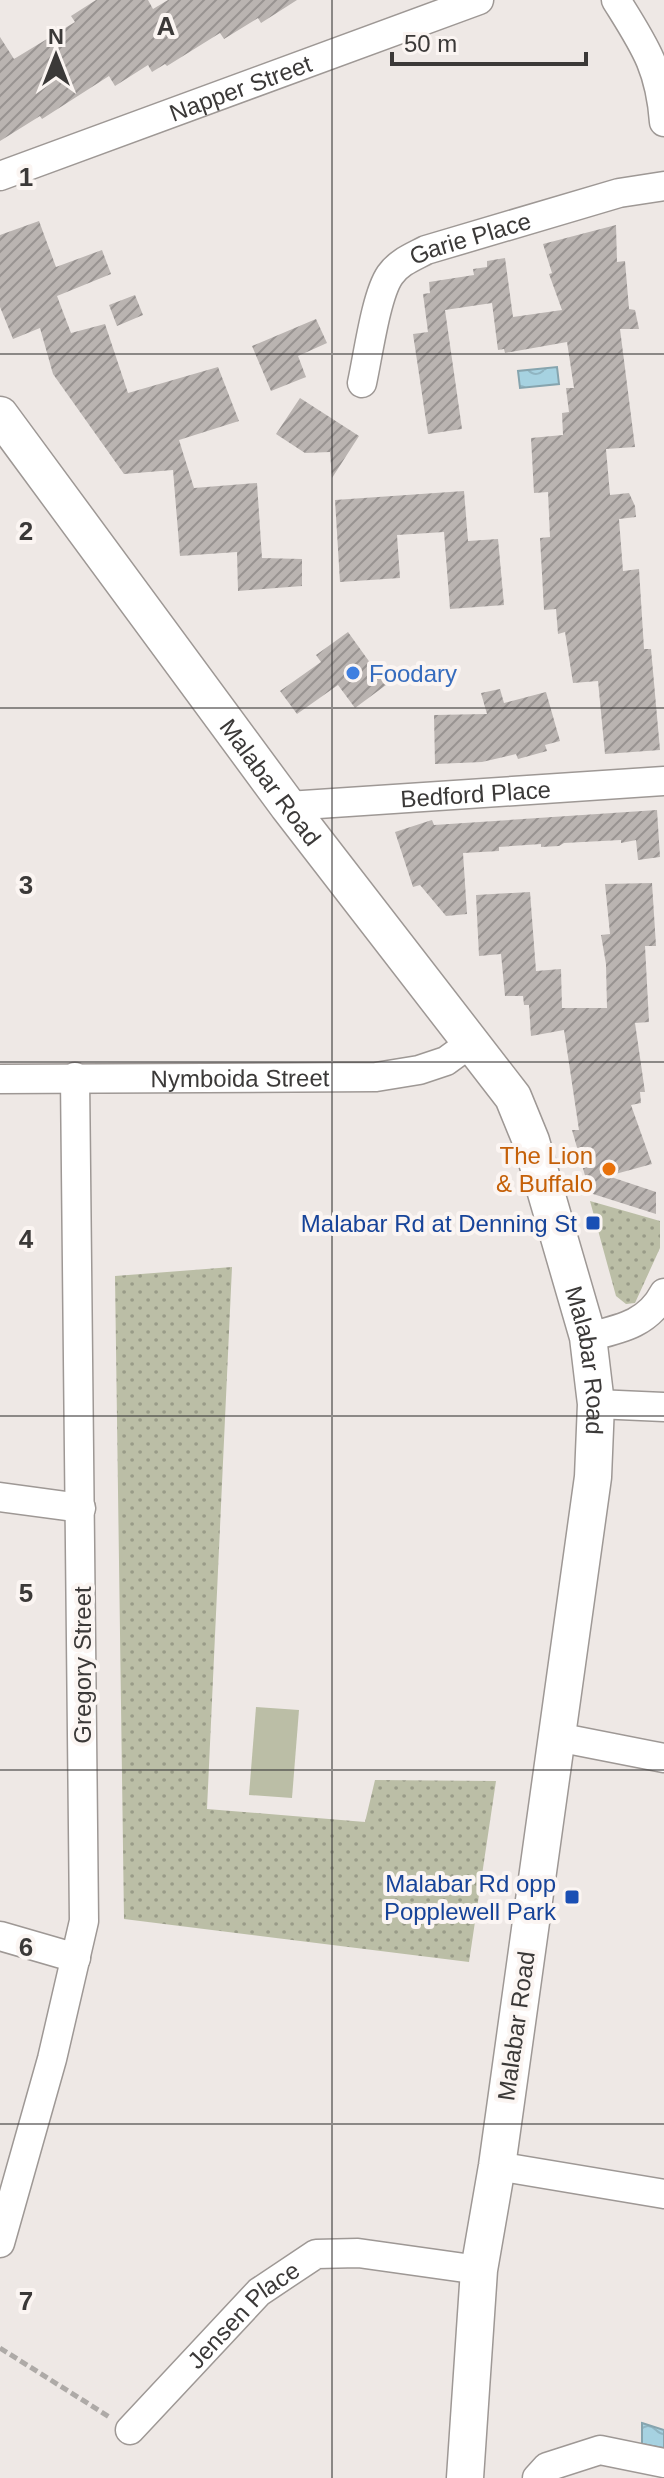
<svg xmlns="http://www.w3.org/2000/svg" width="664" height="2478" font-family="Arial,sans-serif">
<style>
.park{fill:url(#park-dots)}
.pitch{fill:#bbbea6}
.water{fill:url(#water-waves);stroke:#86a4ae;stroke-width:2}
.building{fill:url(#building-hatch)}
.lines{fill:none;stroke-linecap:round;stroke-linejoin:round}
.minor-casing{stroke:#9e9895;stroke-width:31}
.major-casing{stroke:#9e9895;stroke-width:39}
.path{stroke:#aeaaa7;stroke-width:5;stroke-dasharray:8 4;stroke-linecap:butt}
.minor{stroke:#fff;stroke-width:28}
.major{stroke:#fff;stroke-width:36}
.grid{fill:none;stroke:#3b3938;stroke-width:2;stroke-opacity:0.55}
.shop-dot{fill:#3f7fe0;stroke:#fbf5f2;stroke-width:3}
.food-dot{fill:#e8710a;stroke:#fbf5f2;stroke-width:3}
.transit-dot{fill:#1a4fb4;stroke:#fbf5f2;stroke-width:3}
.labels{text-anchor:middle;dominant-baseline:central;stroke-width:8;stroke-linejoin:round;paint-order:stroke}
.street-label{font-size:24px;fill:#3b3938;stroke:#fbf5f2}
.shop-label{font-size:24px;fill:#366cbe;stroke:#fbf5f2;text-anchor:start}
.food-label{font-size:24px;fill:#c56008;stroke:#fbf5f2;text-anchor:end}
.transit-label{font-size:24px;fill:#164399;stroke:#fbf5f2;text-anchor:end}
.grid-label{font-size:26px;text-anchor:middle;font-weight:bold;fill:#3b3938;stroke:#fbf5f2;stroke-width:8;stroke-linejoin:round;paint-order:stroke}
</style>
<defs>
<pattern id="park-dots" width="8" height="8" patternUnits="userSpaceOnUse" patternTransform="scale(2)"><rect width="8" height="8" fill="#bbbea6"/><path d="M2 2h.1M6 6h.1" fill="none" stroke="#999b88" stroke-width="1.8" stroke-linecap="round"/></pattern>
<pattern id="water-waves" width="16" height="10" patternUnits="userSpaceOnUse" patternTransform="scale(2)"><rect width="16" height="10" fill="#a6d2e1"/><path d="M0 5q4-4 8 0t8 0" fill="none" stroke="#90b5c2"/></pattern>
<pattern id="building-hatch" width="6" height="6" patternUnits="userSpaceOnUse" patternTransform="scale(2)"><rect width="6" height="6" fill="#bab4b1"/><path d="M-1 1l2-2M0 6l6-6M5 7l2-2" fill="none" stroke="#989391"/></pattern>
</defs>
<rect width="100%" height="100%" fill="#eee8e5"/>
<!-- park -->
<path class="park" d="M590 1201 660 1221V1248L635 1303 626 1304 616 1296Z
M232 1267 207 1809 365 1822 375 1780 496 1781 469 1962 124 1919 115 1276Z"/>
<!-- pitch -->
<path class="pitch" d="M256 1707 299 1710 292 1798 249 1795Z"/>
<!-- water -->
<path class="water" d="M557 367 559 384 520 388 518 371Z
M642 2423 664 2430V2448L642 2444Z"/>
<!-- building -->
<path class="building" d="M96 0H148L153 9 168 0H297L261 23 258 18 224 39 220 33 167 66 165 64 152 72 148 65 115 86 109 76 42 119 40 116 0 141V37L14 59 75 22 71 16Z
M39 221 56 267 102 250 111 274 57 296 71 333 105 324 128 393 218 367 239 421 179 440 194 488 257 483 262 558 302 559V586L238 591 237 552 180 556 173 470 124 474 53 374 40 328 13 339 0 307V235Z
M616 225 617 262 625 261 629 309 635 310 639 329H620L635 447 606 449 610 495 629 493 635 506 636 517 619 519 623 571 639 569 644 649H651L660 750 605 754 598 681 573 683 565 632 558 634 556 609 544 610 540 538 550 537 548 492 534 493 531 438 563 435 562 413 569 412 566 388H574L567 342 505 353 504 349 498 350 492 303 445 310 462 429 428 434 413 334 428 332 423 294 430 293 429 282 474 275 473 269 487 267V261L505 258 513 317 562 310 549 274 552 273 543 244Z
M135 295 143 315 117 326 109 305Z
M316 319 327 343 298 356 306 377 271 391 252 346Z
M300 398 359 436 332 478 330 452 305 453 276 434Z
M464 491 468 541 498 539 504 605 450 609 444 532 397 535 400 578 340 582 335 500Z
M348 632 386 685 355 708 338 685 297 714 280 691 321 662 316 655Z
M500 689 504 703 546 692 560 741 545 745 547 751 518 759 516 754 482 762 435 764 434 715 487 714 481 693Z
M657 810 660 857 638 860 636 840 621 843V840L564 843 559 846 541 847V844L499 847V851L463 853 467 914 446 916 420 885 413 887 395 832 432 820 434 825Z
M652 883 656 946H645L649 1022 635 1023 645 1092H640L641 1103 631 1105 652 1164 608 1176 656 1192V1214L590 1193 572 1130H579L564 1030 531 1036 529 1005H524L523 996H505L501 954 479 956 476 895 530 892 536 971 561 969 562 1008H607L606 964 601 935 610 934 605 884Z"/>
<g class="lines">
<!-- minor casing -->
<g class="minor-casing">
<g id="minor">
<path d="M616 0C644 45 660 67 664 122"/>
<path id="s1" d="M0 176 479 0"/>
<path id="s2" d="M362 383C368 356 376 295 390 275 399 262 413 257 426 250L619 193 664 186"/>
<path id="s3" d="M288 806 664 781"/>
<path id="s4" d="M0 1079 376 1077 419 1070 446 1061 472 1042"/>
<path d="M588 1337C620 1329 648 1324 664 1293"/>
<path d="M596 1404 664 1407"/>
<path d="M0 1497 81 1508"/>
<path d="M557 1737 664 1758"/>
<path d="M0 1936 76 1958"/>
<path d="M497 2166 664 2194"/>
<path d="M0 2243 52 2059 84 1921 75 1077"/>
<path id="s5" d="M130 2430 259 2292 316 2254 358 2253 479 2270"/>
<path d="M537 2478 547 2467 600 2450 664 2463"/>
</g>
</g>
<!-- major casing -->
<g class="major-casing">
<g id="major">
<path id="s6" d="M0 415 288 806 513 1097 531 1141 588 1337 596 1404 593 1477 497 2166 479 2270 465 2478"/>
</g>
</g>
<!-- path -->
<path class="path" d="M0 2348 111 2418"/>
<!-- minor -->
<use href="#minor" class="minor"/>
<!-- major -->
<use href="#major" class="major"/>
</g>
<!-- grid -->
<path class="grid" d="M332 0V2478M0 354H664M0 708H664M0 1062H664M0 1416H664M0 1770H664M0 2124H664"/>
<!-- markers -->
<circle class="shop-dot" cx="353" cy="673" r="8"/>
<circle class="food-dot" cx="609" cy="1169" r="8"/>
<g class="transit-dot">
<rect x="585" y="1215" width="16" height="16" rx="4"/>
<rect x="564" y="1889" width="16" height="16" rx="4"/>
</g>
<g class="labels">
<!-- street labels -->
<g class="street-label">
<text stroke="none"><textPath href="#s1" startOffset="256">Napper Street</textPath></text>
<text stroke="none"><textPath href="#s2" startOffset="202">Garie Place</textPath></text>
<text stroke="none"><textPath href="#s6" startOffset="456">Malabar Road</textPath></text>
<text stroke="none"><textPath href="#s3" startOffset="188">Bedford Place</textPath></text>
<text stroke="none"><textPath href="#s4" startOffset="240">Nymboida Street</textPath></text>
<text stroke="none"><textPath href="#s6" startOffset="1128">Malabar Road</textPath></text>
<text transform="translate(82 1665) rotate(-90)">Gregory Street</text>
<text transform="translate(516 2026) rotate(-82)">Malabar Road</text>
<text stroke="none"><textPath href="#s5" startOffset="162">Jensen Place</textPath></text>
</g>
<!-- shop labels -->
<g class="shop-label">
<text x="369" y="673">Foodary</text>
</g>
<!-- food labels -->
<g class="food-label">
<text x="593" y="1155">The Lion<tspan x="593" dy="28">&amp; Buffalo</tspan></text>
</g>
<!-- transit labels -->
<g class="transit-label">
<text x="577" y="1223">Malabar Rd at Denning St</text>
<text x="556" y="1883">Malabar Rd opp<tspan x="556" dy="28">Popplewell Park</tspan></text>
</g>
</g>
<g class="grid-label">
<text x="166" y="35">A</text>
<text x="26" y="186">1</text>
<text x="26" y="540">2</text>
<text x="26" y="894">3</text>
<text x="26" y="1248">4</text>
<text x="26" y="1602">5</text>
<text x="26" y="1956">6</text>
<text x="26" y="2310">7</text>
</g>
<!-- north arrow -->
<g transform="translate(56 56)" stroke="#fbf5f2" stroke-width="6" paint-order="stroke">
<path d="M0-6L14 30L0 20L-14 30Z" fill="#3b3938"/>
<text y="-12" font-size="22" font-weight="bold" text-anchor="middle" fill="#3b3938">N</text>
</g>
<!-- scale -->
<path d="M392 52v12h194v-12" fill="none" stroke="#3b3938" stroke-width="4"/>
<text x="404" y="52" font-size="24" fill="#3b3938" stroke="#fbf5f2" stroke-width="6" paint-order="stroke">50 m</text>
</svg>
